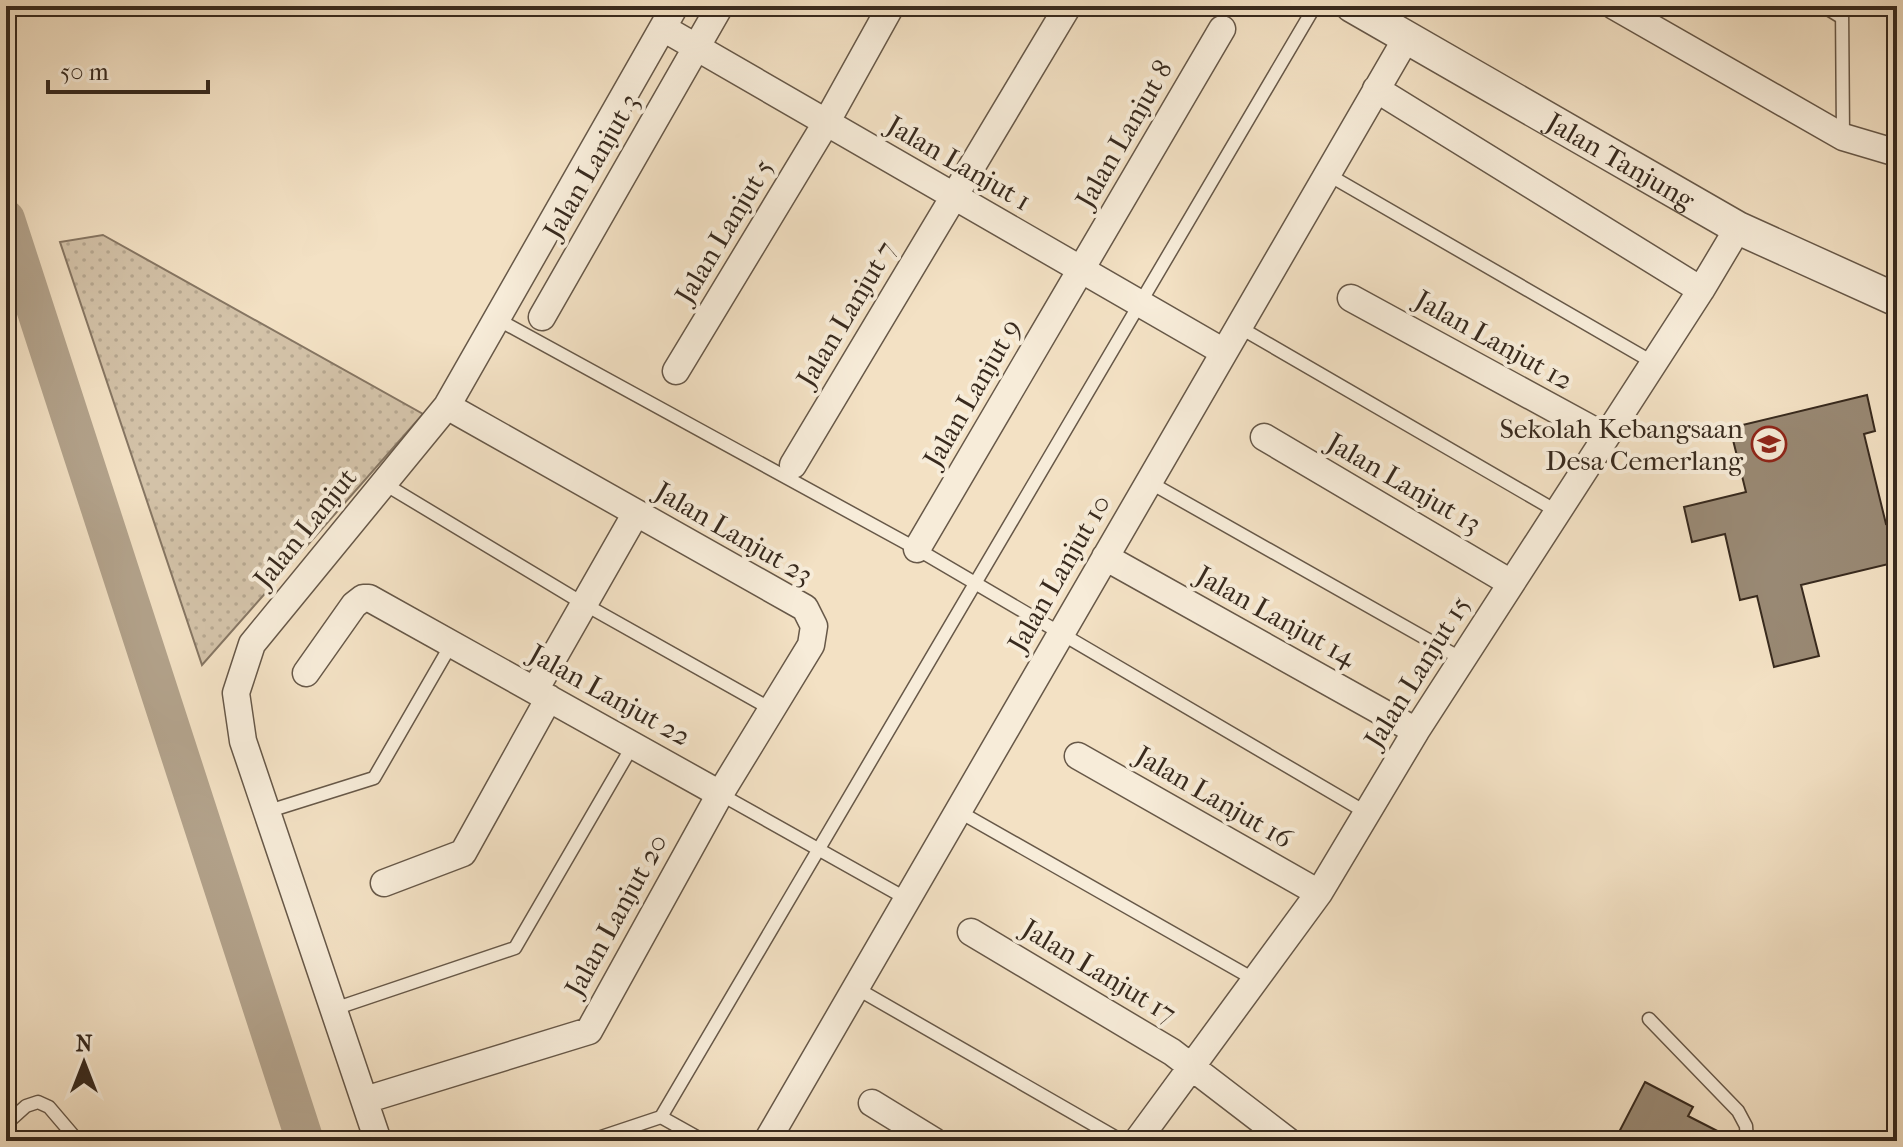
<svg xmlns="http://www.w3.org/2000/svg" width="1903" height="1147" font-family="'IM FELL French Canon',serif">
<style>
.park{fill:url(#park-dots);stroke:#867663;stroke-width:2}
.lines{fill:none;stroke-linecap:round;stroke-linejoin:round}
.river{stroke:#b3a38c;stroke-width:38}
.building{fill:#998974;stroke:#382a1e;stroke-width:2}
.service-casing{stroke:#675848;stroke-width:15}
.minor-casing{stroke:#675848;stroke-width:29}
.tertiary-casing{stroke:#675848;stroke-width:35}
.service{stroke:#f7ecd9;stroke-width:12}
.minor{stroke:#f7ecd9;stroke-width:26}
.tertiary{stroke:#f7ecd9;stroke-width:32}
.labels{text-anchor:middle;dominant-baseline:central;stroke-width:8;stroke-linejoin:round;paint-order:stroke}
.street-label{font-size:28px;fill:#382a1e;stroke:#f7ecd9}
.poi-label{font-size:28px;fill:#382a1e;stroke:#f7ecd9;text-anchor:end}
</style>
<defs>
<pattern id="park-dots" width="8" height="8" patternUnits="userSpaceOnUse" patternTransform="scale(2)"><rect width="8" height="8" fill="#d3c2a8"/><path d="M2 2h.1M6 6h.1" fill="none" stroke="#b6a790" stroke-width="1.8" stroke-linecap="round"/></pattern>
</defs>
<rect width="100%" height="100%" fill="#f3e1c4"/>
<filter id="stains"><feTurbulence type="fractalNoise" baseFrequency=".0025" numOctaves="4"/><feColorMatrix values="0 0 0 0 .2 0 0 0 0 .09 0 0 0 0 .02 0 0 0 .5 -.17"/></filter>
<radialGradient id="worn" r=".72"><stop offset=".6" stop-color="#630" stop-opacity="0"/><stop offset="1" stop-color="#630" stop-opacity=".3"/></radialGradient>
<!-- park -->
<path class="park" d="M103 235 423 414 202 665 60 242Z"/>
<g class="lines">
<!-- river -->
<path class="river" d="M6 219 305 1141"/>
</g>
<!-- building -->
<path class="building" d="M1867 395 1875 431 1864 434 1886 524 1897 521V562L1801 585 1819 656 1774 667 1757 596 1740 600 1725 534 1692 542 1684 507 1746 492 1730 428Z
M1645 1082 1693 1107 1688 1116 1737 1141H1633L1618 1134Z"/>
<g class="lines">
<!-- service casing -->
<g class="service-casing">
<path id="service" d="M1823 6 1841 17
M1842 6 1843 137
M1327 174 1654 363
M497 319 917 549 1367 813
M1239 327 1558 512
M1149 482 1462 659
M383 483 584 604 771 709
M720 794 907 899
M269 811 374 778 452 643
M958 811 1257 981
M856 988 1122 1141
M334 1009 515 948 633 745
M1649 1019 1738 1111 1746 1126 1747 1141
M661 1117 1315 6
M6 1124 26 1106 38 1102 49 1107 78 1141
M589 1141 661 1117 704 1141"/>
</g>
<!-- minor casing -->
<g class="minor-casing">
<path id="minor" d="M1614 6 1843 137 1897 153
M663 28 1224 352
M1376 89 1701 290
M1351 298 1606 437
M542 317 720 6
M676 371 826 123 891 6
M1264 437 1511 583
M793 465 1068 6
M917 549 1222 29
M1105 557 1416 731
M306 673 354 605 363 598H369L720 794
M535 690 636 513
M1078 756 1319 893
M384 883 463 853 549 698
M971 932 1172 1052 1288 1141
M365 1100 589 1031 720 794 811 645 814 626 805 608 447 406
M872 1103 934 1141
M378 1141 243 741 236 693 252 644 447 406 675 6
M767 1141 1407 37
M1137 1141 1319 893 1416 731 1701 290 1738 228"/>
</g>
<!-- tertiary casing -->
<g class="tertiary-casing">
<g id="tertiary">
<path id="s1" d="M1352 6 1738 228 1897 300"/>
</g>
</g>
<!-- service -->
<use href="#service" class="service"/>
<!-- minor -->
<use href="#minor" class="minor"/>
<!-- tertiary -->
<use href="#tertiary" class="tertiary"/>
</g>
<!-- icons -->
<defs>
<g id="school-ring" transform="scale(1.8)"><circle r="9.5" fill="#f7ecd9" stroke="#8f2418" stroke-width="1.5"/><path d="M0-5L7-2L0 1L-7-2ZM-4 1L0 2.5L4 1V4Q0 6-4 4Z" fill="#8f2418"/></g>
</defs>
<g fill-rule="evenodd">
<use href="#school-ring" x="1769" y="444"/>
</g>
<g class="labels">
<!-- street labels -->
<g class="street-label">
<text transform="translate(1124 134) rotate(-60)">Jalan Lanjut 8</text>
<text stroke="none"><textPath href="#s1" startOffset="310">Jalan Tanjung</textPath></text>
<text transform="translate(959 163) rotate(30)">Jalan Lanjut 1</text>
<text transform="translate(591 166) rotate(-60)">Jalan Lanjut 3</text>
<text transform="translate(724 231) rotate(-59)">Jalan Lanjut 5</text>
<text transform="translate(846 314) rotate(-59)">Jalan Lanjut 7</text>
<text transform="translate(1494 340) rotate(29)">Jalan Lanjut 12</text>
<text transform="translate(972 393) rotate(-60)">Jalan Lanjut 9</text>
<text transform="translate(1404 483) rotate(30)">Jalan Lanjut 13</text>
<text transform="translate(305 528) rotate(-51)">Jalan Lanjut</text>
<text transform="translate(734 533) rotate(30)">Jalan Lanjut 23</text>
<text transform="translate(1059 573) rotate(-60)">Jalan Lanjut 10</text>
<text transform="translate(1276 616) rotate(29)">Jalan Lanjut 14</text>
<text transform="translate(1417 672) rotate(-58)">Jalan Lanjut 15</text>
<text transform="translate(610 695) rotate(29)">Jalan Lanjut 22</text>
<text transform="translate(1214 797) rotate(30)">Jalan Lanjut 16</text>
<text transform="translate(616 915) rotate(-61)">Jalan Lanjut 20</text>
<text transform="translate(1099 971) rotate(31)">Jalan Lanjut 17</text>
</g>
<!-- poi labels -->
<g class="poi-label">
<text x="1743" y="428">Sekolah Kebangsaan<tspan x="1743" dy="32">Desa Cemerlang</tspan></text>
</g>
</g>
<!-- margin -->
<rect width="1903" height="1147" fill="none" stroke="#f3e1c4" stroke-width="32"/>
<rect x="8" y="8" width="1887" height="1131" fill="none" stroke="#382a1e" stroke-width="4"/>
<rect x="16" y="16" width="1871" height="1115" fill="none" stroke="#382a1e" stroke-width="2"/>
<!-- north arrow -->
<g transform="translate(84 1063)" stroke="#f7ecd9" stroke-width="6" paint-order="stroke">
<path d="M0-6L14 30L0 20L-14 30Z" fill="#382a1e"/>
<text y="-12" font-size="22" font-weight="bold" text-anchor="middle" fill="#382a1e">N</text>
</g>
<!-- scale -->
<path d="M48 80v12h160v-12" fill="none" stroke="#382a1e" stroke-width="4"/>
<text x="60" y="80" font-size="24" fill="#382a1e" stroke="#f7ecd9" stroke-width="6" paint-order="stroke">50 m</text>
<rect width="100%" height="100%" filter="url(#stains)"/>
<rect width="100%" height="100%" fill="url(#worn)"/>
</svg>
